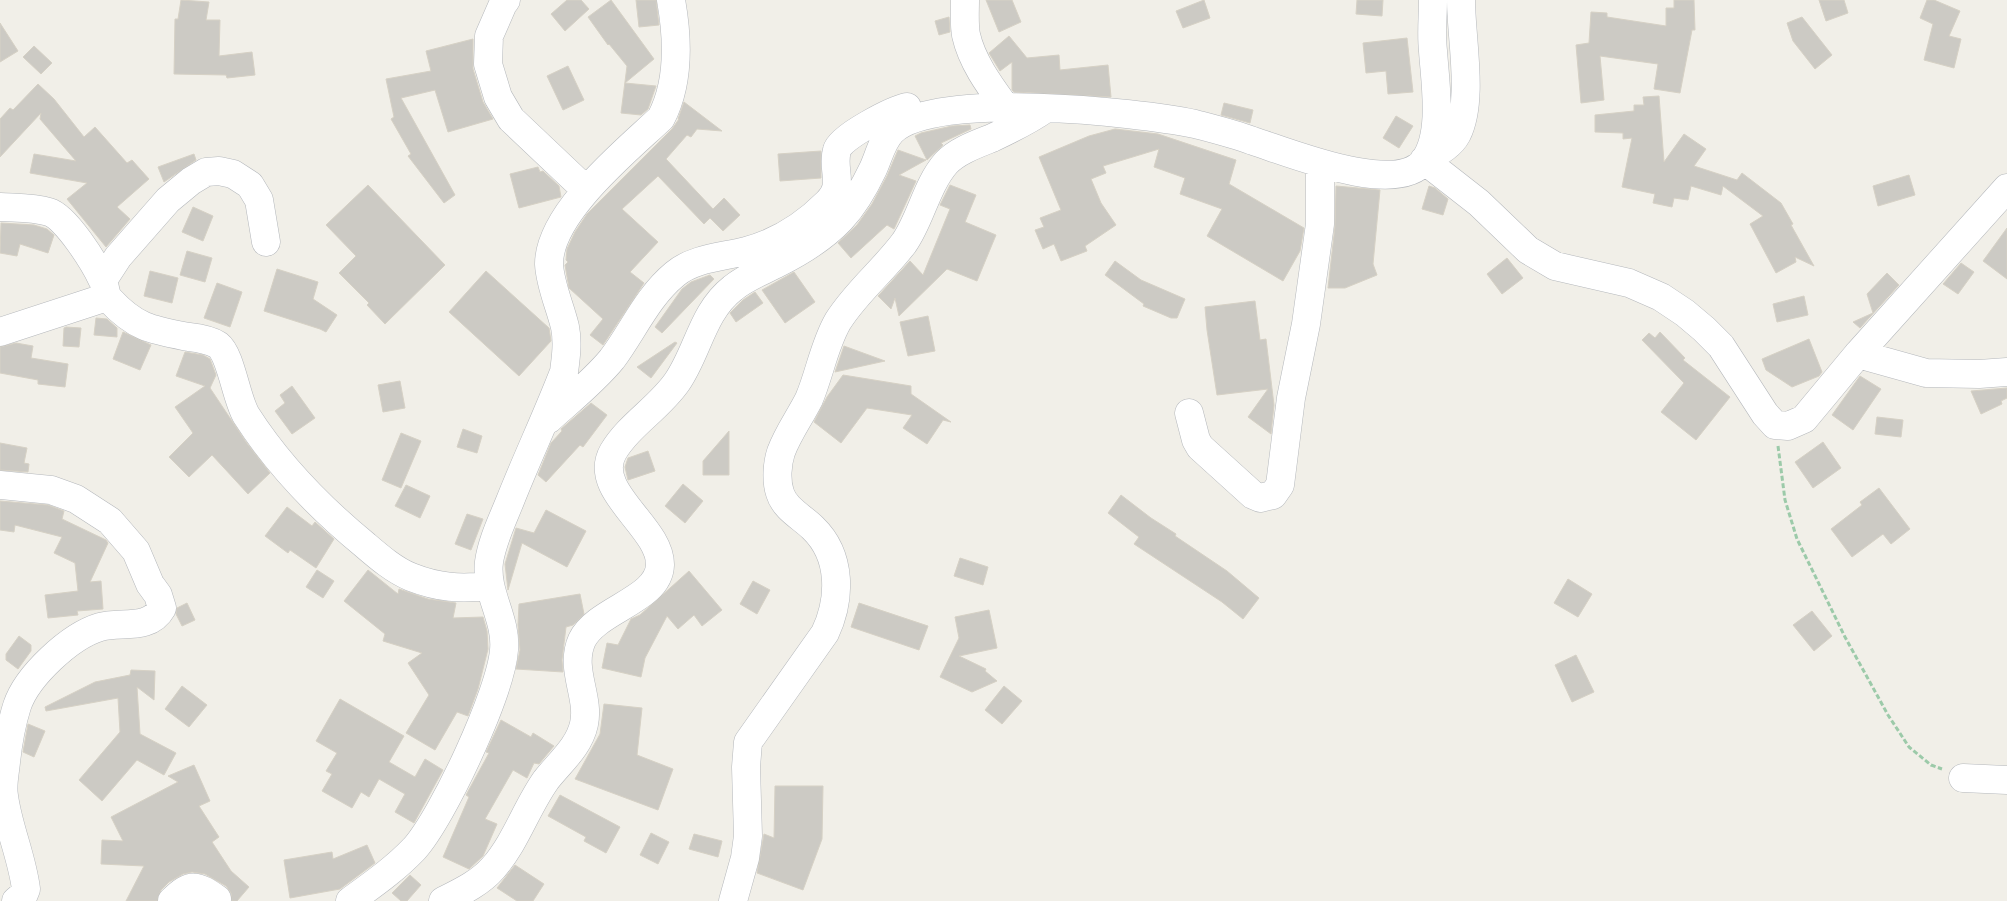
<svg xmlns="http://www.w3.org/2000/svg" width="2007" height="901" font-family="'Alegreya Sans',sans-serif">
<style>
.building{fill:#cccac4;stroke:#d6d1c5}
.lines{fill:none;stroke-linecap:round;stroke-linejoin:round}
.minor-casing{stroke:#b5b8bc;stroke-width:29}
.path{stroke:#9ccaa9;stroke-width:3;stroke-dasharray:5 2.5;stroke-linecap:butt}
.minor{stroke:#fff;stroke-width:28}
</style>
<rect width="100%" height="100%" fill="#f1efe8"/>
<!-- building -->
<path class="building" d="M181 0 209 2 206 20H220L219 56 252 52 255 75 227 78 226 75 174 74 175 19H178Z
M567 0H581L589 9 565 31 551 14Z
M611 0 654 59 625 83 656 86 648 109 641 115 621 113 627 66 609 44 608 45 588 17Z
M636 0H656L659 25 639 27Z
M986 0H1012L1021 22 999 32Z
M1204 0 1210 18 1183 28 1176 11Z
M1357 0H1383L1382 16 1356 14Z
M1674 0H1694L1695 30H1692L1680 93 1654 89 1658 64 1600 56 1604 100 1581 103 1576 45 1589 43 1591 12 1607 13V17L1666 26V8H1674Z
M1819 0H1844L1848 13 1826 21Z
M1927 0H1934L1960 11 1949 36 1961 39 1954 68 1924 60 1933 24 1920 18Z
M949 17 950 32 939 35 935 21Z
M1802 17 1832 55 1815 69 1793 41 1787 23Z
M0 23 18 51 0 62Z
M1009 36 1027 58 1059 55 1060 70 1108 65 1111 97 1014 92 1012 90V62L1000 71 989 53Z
M1407 38 1413 92 1388 94 1386 71 1366 73 1363 43Z
M473 39V69L483 102 493 119 448 132 435 90 401 98 455 195 444 203 408 156 411 154 391 119 394 117 386 79 431 71 426 51Z
M34 46 52 63 41 74 23 57Z
M568 66 584 100 563 110 547 76Z
M38 84 54 99 84 137 95 127 127 163 132 160 149 179 117 207 130 219 106 247 67 199 87 183 30 173 34 154 76 161 40 119 41 113 0 157V119L10 108 13 110Z
M1659 96 1664 162 1684 134 1706 149 1694 166 1737 180 1742 173 1781 203 1793 224 1791 225 1814 266 1795 257 1796 262 1776 273 1750 224 1763 216 1723 186 1721 195 1691 186 1688 200 1674 198 1672 207 1653 203 1655 194 1622 187 1632 138 1623 139V133L1595 132V115L1634 111V105H1644L1643 97Z
M684 102 722 131 697 129 691 137 687 135 666 159 713 209 724 198 740 215 723 231 710 218 704 224 658 176 622 209 658 242 630 272 644 283 603 345 590 335 603 319 569 288 565 265 568 262 566 260 567 249 575 232 587 214 672 129 679 119H678Z
M1224 103 1253 110 1250 123 1221 115Z
M1396 116 1413 126 1399 148 1383 138Z
M970 125 971 129 941 143 943 145 927 160 915 136 921 133 952 126Z
M1115 129 1158 134 1236 160 1229 184 1304 228 1300 251 1283 281 1207 236 1222 209 1180 194 1185 178 1154 167 1159 149 1103 166 1106 173 1091 179 1101 203 1116 225 1085 246 1087 251 1061 261 1054 244 1043 249 1035 230 1044 227 1040 218 1061 210 1039 157 1089 136Z
M898 150 926 160 899 175 916 181 894 229 887 225 851 258 838 243 857 225 872 204 887 176Z
M821 151V178L780 181 778 154Z
M194 154 196 160 164 182 158 167Z
M538 167 540 172 543 171 559 186 561 197 519 208 510 174Z
M1909 175 1915 195 1878 206 1873 186Z
M368 185 445 265 385 324 367 305 369 303 339 273 356 256 326 225Z
M950 185 976 195 965 222 996 235 977 281 947 269 899 316 895 298 891 309 878 296 910 261 923 275 950 209 940 205Z
M1336 186 1380 190 1373 264 1377 275 1345 288H1328L1335 226Z
M1429 186 1435 188 1448 199 1443 215 1422 209Z
M193 207 213 216 203 241 182 232Z
M1 223 34 225 47 229 54 235 48 253 20 244 17 256 0 253Z
M2007 228V279L1983 261Z
M187 251 212 258 205 282 180 275Z
M1507 258 1523 278 1502 294 1487 274Z
M1115 261 1141 280 1185 299 1177 318H1171L1143 306 1144 304 1105 275Z
M1961 263 1974 272 1958 294 1943 284Z
M277 269 318 282 313 299 337 315 326 332 320 329 264 311Z
M150 271 178 278 172 303 144 296Z
M486 271 549 328 551 341 519 376 449 312Z
M794 272 815 302 785 323 762 290Z
M1887 273 1899 285 1860 328 1853 322 1873 313 1867 294Z
M710 275 714 279 662 333 655 327 682 289 691 282Z
M217 283 242 292 230 327 204 318Z
M755 292 763 303 736 322 730 313 743 300Z
M1804 296 1808 315 1777 322 1773 304Z
M1255 301 1260 340 1266 339 1274 405 1271 434 1248 417 1268 389 1217 395 1207 330 1205 307Z
M928 316 935 351 908 356 900 322Z
M96 318 107 319 117 328V337L94 335Z
M66 327 81 328 79 347 63 346 64 328Z
M123 332 151 345 140 370 113 359Z
M1660 332 1685 358 1683 360 1730 397 1696 440 1661 412 1684 383 1642 340 1649 333 1655 338Z
M1809 339 1822 372 1819 376 1792 387 1766 370 1762 359Z
M675 342 677 343 651 378 637 367Z
M16 343 33 346 31 358 68 364 65 387 38 384V380L0 373V347Z
M844 346 885 361 835 372Z
M185 352 203 355 210 359 216 375 210 388 246 442 270 473 248 494 212 455 189 477 169 457 193 433 175 407 205 386 176 376Z
M843 375 911 386V394L951 422 943 420 927 444 903 428 912 415 867 408 841 443 814 422 827 397Z
M1860 376 1881 389 1853 430 1832 415Z
M400 381 405 408 383 412 378 385Z
M292 386 315 418 292 434 275 411 285 403 280 395Z
M2007 388V398L2001 401 2002 404 1981 414 1971 391Z
M591 403 607 415 583 447 580 445 546 482 538 475 551 443 562 431 561 429Z
M1877 417 1903 420 1901 437 1875 434Z
M463 429 482 436 477 453 457 447Z
M729 431V475H703V461Z
M401 433 421 441 401 488 382 480Z
M1823 442 1841 468 1813 488 1795 462Z
M0 443 27 448 24 463 29 464 28 472 0 470Z
M648 451 655 471 628 480 625 467 628 458Z
M683 484 703 501 685 523 665 506Z
M406 485 430 496 420 518 395 506Z
M1879 488 1910 529 1891 544 1883 534 1852 557 1831 529 1862 505 1860 502Z
M1121 495 1151 518 1176 534 1175 536 1227 571 1259 598 1243 619 1222 602 1134 544 1139 537 1108 513Z
M0 501 48 505 64 511 62 519 106 540 108 543 90 582 101 581 103 609 77 611 78 615 48 618 45 595 78 591 75 563 54 553 62 537 15 525 14 532 0 530Z
M287 507 312 526 315 522 334 539 316 568 290 550 288 553 265 536Z
M546 510 586 531 567 567 522 543 508 590 505 564 516 528 534 533Z
M467 514 483 519 471 550 455 544Z
M960 558 988 567 983 585 954 576Z
M317 570 334 581 323 598 306 587Z
M368 570 398 594 399 589 428 599 456 603 453 618 483 617 487 631 488 649 478 689 468 716 457 712 435 750 406 733 429 695 408 663 422 653 383 641 385 634 344 601Z
M689 571 722 610 702 626 694 615 678 629 667 616 645 658 641 677 602 668 607 643 618 645 631 619 640 615Z
M1568 579 1592 594 1578 617 1554 603Z
M753 581 770 590 757 614 740 604Z
M580 594 584 614 573 625 566 627 562 660 563 672 516 669 520 650 518 625 519 604Z
M187 603 195 620 182 626 176 614 177 608Z
M859 603 928 626 919 650 851 627Z
M989 610 997 648 959 656 986 669 985 671 997 681 972 692 940 677 959 638 955 617Z
M1812 611 1832 636 1814 651 1793 625Z
M19 636 31 645V651L18 669 6 660V654Z
M1576 655 1594 692 1572 702 1555 665Z
M131 670 155 671 154 700 137 687 140 734 176 753 164 775 137 760 102 801 79 780 120 732 118 698 46 711 45 707 95 682 130 675Z
M182 686 207 705 189 727 165 709Z
M1004 686 1022 701 1002 724 985 710Z
M340 699 404 736 389 762 415 777 425 759 443 770 414 823 395 812 405 794 379 779 369 797 361 792 352 808 322 791 332 774 326 771 337 753 316 741Z
M604 704 642 708 637 755 673 769 658 810 575 779 600 734Z
M501 720 531 737 533 733 554 746 539 764 534 763 527 778 513 770 485 819 497 824 483 856 469 869 443 857 469 797 466 795 489 753 486 752Z
M28 724 45 731 34 757 23 752Z
M194 765 210 801 199 806 219 837 212 842 231 871 249 887 237 901H232L231 893 226 886 205 874 192 872 183 874 169 882 161 890 157 901H126L144 866 101 864 102 840 123 841 111 817 178 782 168 776Z
M775 786H823L822 839 803 890 757 873 764 834 774 838Z
M560 795 620 827 606 853 584 841 586 837 548 816Z
M651 833 669 842 658 864 640 855Z
M694 834 722 841 718 857 689 849Z
M367 845 375 863 340 889 290 898 284 860 332 852 333 859Z
M515 865 544 884 533 901H517L497 888Z
M410 875 421 885 407 901H401L392 893Z"/>
<g class="lines">
<!-- minor casing -->
<g class="minor-casing">
<path id="minor" d="M506 0 503 4 489 36 488 64 498 97 511 119 586 190
M965 0C965 12 964 24 966 35 972 62 990 86 1006 108
M1461 0C1461 38 1474 100 1457 134 1450 147 1436 153 1424 160L1479 203 1528 250 1555 266 1629 283 1661 297 1685 313 1704 329 1721 346 1765 414 1775 425 1788 426 1804 419 1858 354 2007 188
M0 207C16 208 33 207 49 212 66 217 94 262 102 279 106 285 104 294 110 300 136 328 152 330 189 337 198 338 210 340 218 345 231 355 236 398 246 415 278 465 320 508 365 545 379 557 394 570 411 577 439 588 460 589 489 586
M103 280 118 257 168 200 191 181 206 172 219 171 233 174 250 185 259 200 266 242
M0 332 107 297
M1858 354 1926 373 1979 374 2007 372
M1189 413 1196 440 1200 447 1253 495 1260 498 1273 495 1280 485 1291 398 1306 324 1320 224V164
M549 419C570 400 594 381 612 359 633 331 647 297 675 274 694 258 723 257 746 251 777 243 805 225 827 203 846 185 831 170 837 150 840 137 893 110 907 107
M0 485 51 490 76 499 110 521 136 551 150 584 158 595 162 608C149 631 121 621 100 627 70 636 27 676 17 706 11 725 8 743 6 762 5 773 2 785 4 796 8 827 22 857 26 889L24 894 16 901
M1963 778 2007 780
M172 901C191 882 197 885 217 899
M350 901C372 885 395 869 414 849 443 817 501 692 504 650 507 619 485 593 489 562 492 541 502 521 510 501 527 458 547 416 564 372 566 357 568 342 565 327 560 306 550 285 549 264 549 213 626 151 661 118 680 82 678 39 671 0
M443 901C461 892 480 883 493 868 516 842 526 808 546 780 560 762 579 747 584 724 590 696 569 669 582 640 597 609 659 600 660 565 661 527 591 491 613 452 629 425 659 408 677 382 698 352 702 312 733 288 746 277 763 271 778 263 800 252 824 237 841 219 855 204 864 188 873 169 879 156 882 141 892 131 935 90 1137 112 1195 124 1214 129 1234 134 1253 141 1288 152 1396 197 1424 161 1444 134 1435 82 1433 51 1431 34 1433 17 1433 0
M733 901 745 858 748 836 746 767 748 742 825 633C841 599 842 556 813 528 802 517 785 509 780 493 776 481 777 464 781 452 788 433 800 417 809 399 820 373 824 345 838 321 857 291 883 271 904 243 921 219 926 186 946 163 957 151 977 144 992 138 1011 129 1028 121 1045 109"/>
</g>
<!-- path -->
<path class="path" d="M1778 446 1785 500 1797 539 1845 637 1888 715 1909 747 1931 765 1942 769"/>
<!-- minor -->
<use href="#minor" class="minor"/>
</g>
</svg>
